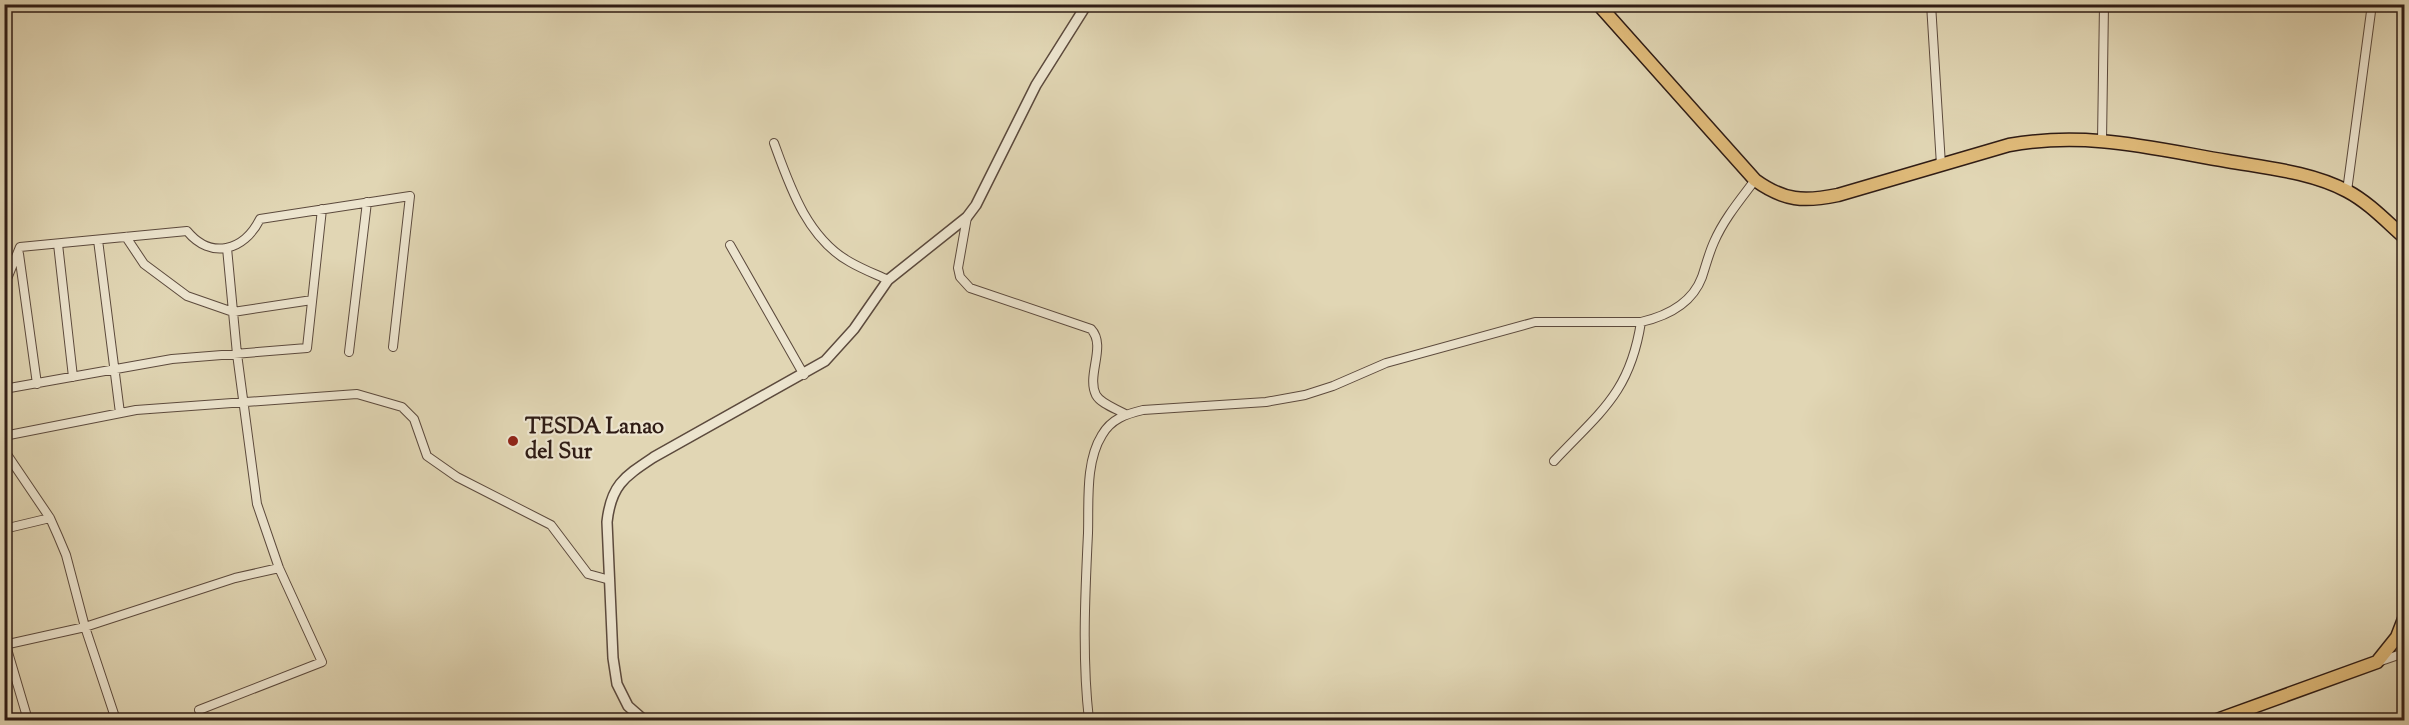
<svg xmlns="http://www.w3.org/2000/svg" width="2409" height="725" font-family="'Sorts Mill Goudy',serif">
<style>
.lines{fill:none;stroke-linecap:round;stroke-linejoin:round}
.minor-casing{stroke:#5c4a3d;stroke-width:10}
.tertiary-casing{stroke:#5c4a3d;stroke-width:12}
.primary-casing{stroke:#2f1c15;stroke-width:15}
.minor{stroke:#ece4ce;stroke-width:8}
.tertiary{stroke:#ece4ce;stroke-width:9}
.primary{stroke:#e0bb7a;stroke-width:12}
.poi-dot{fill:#8f2418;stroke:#ece4ce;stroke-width:2}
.labels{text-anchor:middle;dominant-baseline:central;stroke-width:4.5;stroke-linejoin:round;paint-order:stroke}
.poi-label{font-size:22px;font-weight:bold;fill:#2f1c15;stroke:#ece4ce;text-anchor:start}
</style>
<rect width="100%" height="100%" fill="#e1d6b4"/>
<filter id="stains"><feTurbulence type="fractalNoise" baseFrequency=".00333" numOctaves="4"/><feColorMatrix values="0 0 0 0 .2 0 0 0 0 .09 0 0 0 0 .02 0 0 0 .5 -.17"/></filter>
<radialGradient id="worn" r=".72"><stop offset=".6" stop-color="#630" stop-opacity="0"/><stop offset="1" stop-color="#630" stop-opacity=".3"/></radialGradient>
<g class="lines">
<!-- minor casing -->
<g class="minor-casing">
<path id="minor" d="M1931 4 1941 165
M2102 141 2104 4
M774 143C790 187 807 238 850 262 862 269 875 274 888 280
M2347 191 2372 4
M967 217 958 268 960 277 970 288 1091 329C1107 346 1086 375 1096 395 1101 404 1117 409 1125 414
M126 237 144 264 187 296 233 312 312 300
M98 240 120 413
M58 244 73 377
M730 245 804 375
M19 254 37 384
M4 286 20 247 187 231C211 260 244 251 260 219L410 196 393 347
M349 352 367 202
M4 389 172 359 307 348 322 209
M4 436 136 410 357 394 402 407 414 419 427 456 457 477 551 525 588 574 610 580
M4 450 50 518 58 536 66 555 85 627 116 720
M1554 461C1600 412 1630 393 1641 322
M4 529 50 518
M4 639 28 720
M4 645 85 627 235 578 279 568
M2378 662 2404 653
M199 710 322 662 279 568 257 504 237 354 227 248
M1089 720C1082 659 1085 595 1088 533 1089 503 1085 462 1102 435 1111 419 1126 414 1143 410L1266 402 1305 395 1333 386 1386 363 1535 322H1641C1667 316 1692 304 1702 277 1706 265 1709 253 1714 242 1724 219 1740 200 1755 180"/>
</g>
<!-- tertiary casing -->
<g class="tertiary-casing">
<path id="tertiary" d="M644 720 628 706 617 684 613 658 607 522C611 485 624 477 654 457L825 361 854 329 888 280 967 217 976 205 1036 85 1087 4"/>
</g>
<!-- primary casing -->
<g class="primary-casing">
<path id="primary" d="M1598 4 1755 180C1784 201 1804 202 1838 195L2009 145C2087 131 2151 148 2227 161 2267 168 2311 172 2347 191 2368 202 2386 221 2404 237
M2217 720 2377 662 2397 637 2404 619"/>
</g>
<!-- minor -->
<use href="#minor" class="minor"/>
<!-- tertiary -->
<use href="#tertiary" class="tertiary"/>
<!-- primary -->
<use href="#primary" class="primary"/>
</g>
<!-- markers -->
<circle class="poi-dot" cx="513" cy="441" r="6"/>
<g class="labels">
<!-- poi labels -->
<g class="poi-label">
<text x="525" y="428">TESDA Lanao<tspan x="525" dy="25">del Sur</tspan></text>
</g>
</g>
<!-- margin -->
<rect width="2409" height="725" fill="none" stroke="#e1d6b4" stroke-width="24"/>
<rect x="6" y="6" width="2397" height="713" fill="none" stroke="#2f1c15" stroke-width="3"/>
<rect x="12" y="12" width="2385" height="701" fill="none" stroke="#2f1c15" stroke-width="1.5"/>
<rect width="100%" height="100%" filter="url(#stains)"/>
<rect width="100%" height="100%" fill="url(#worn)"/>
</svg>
